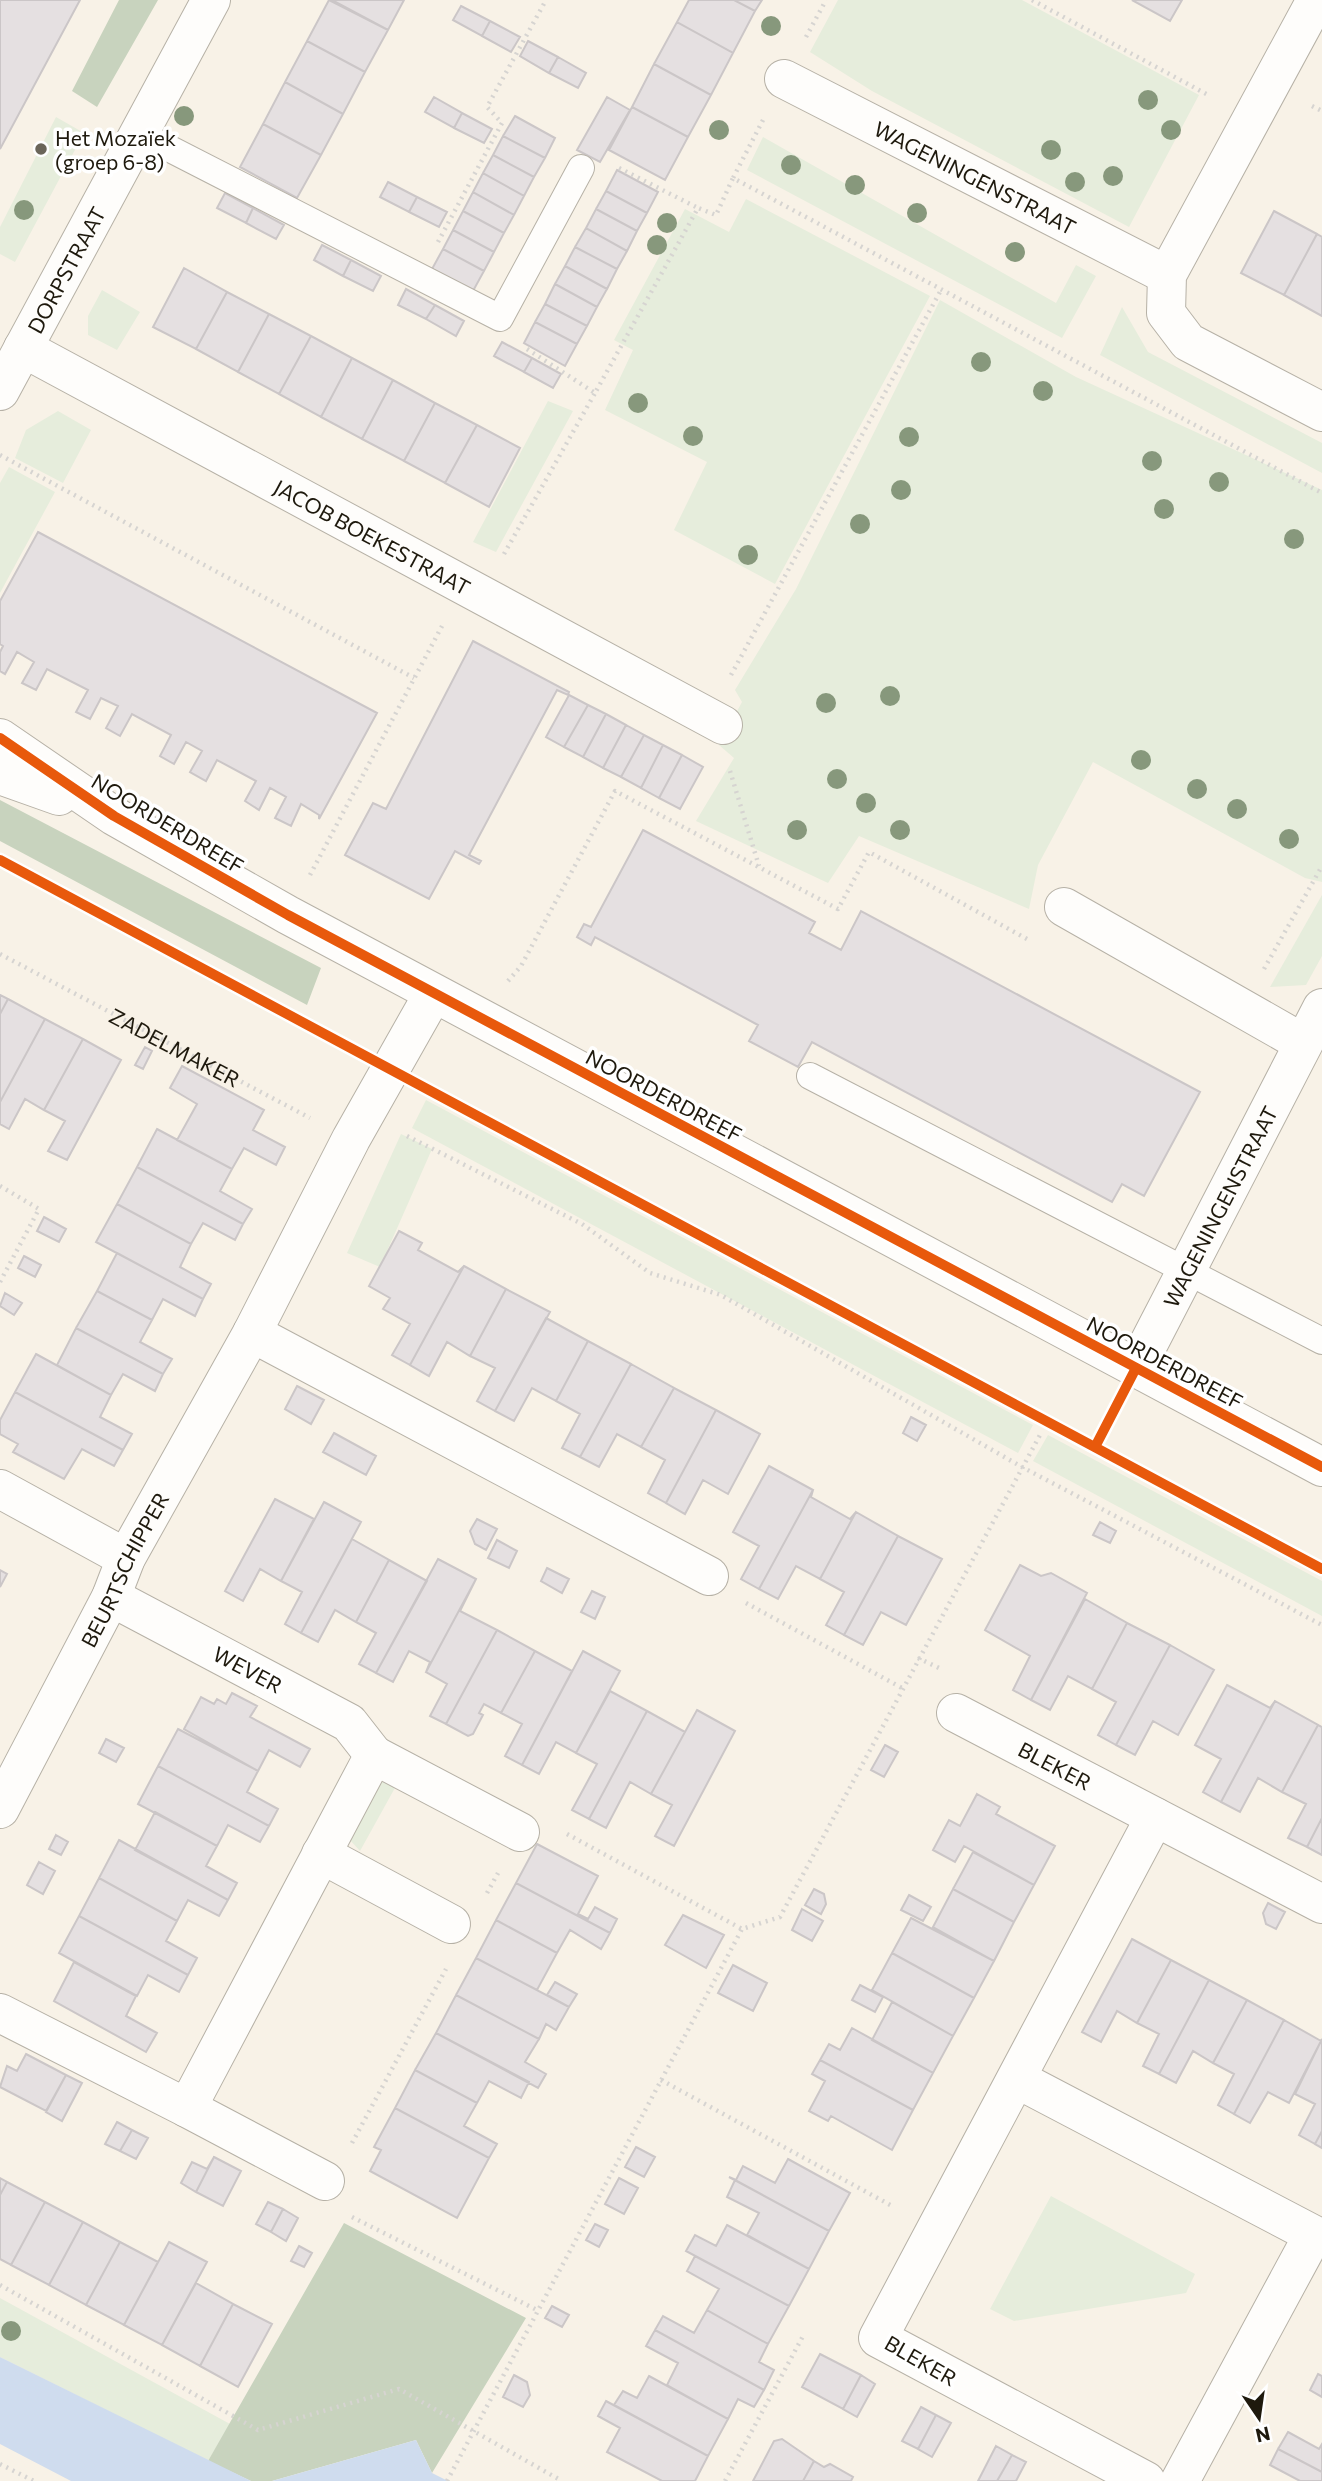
<svg xmlns="http://www.w3.org/2000/svg" width="1322" height="2481" font-family="Commissioner,sans-serif">
<style>
.green{fill:#e6eddc}
.forest{fill:#c8d3be}
.water{fill:#cfdcee}
.building{fill:#e5e0e1;stroke:#cbc6c7;stroke-width:2}
.lines{fill:none;stroke-linecap:round;stroke-linejoin:round}
.service-casing{stroke:#b6b1a6;stroke-width:28}
.minor-casing{stroke:#b6b1a6;stroke-width:40}
.tertiary-casing{stroke:#b6b1a6;stroke-width:40}
.path{stroke:#d6d4d1;stroke-width:4.5;stroke-dasharray:2 5;stroke-linecap:butt}
.service{stroke:#fefdfb;stroke-width:26}
.minor{stroke:#fefdfb;stroke-width:38}
.tertiary{stroke:#fefdfb;stroke-width:38}
.cycleway-casing{stroke:#fff;stroke-width:15}
.cycleway{stroke:#e8590c;stroke-width:10}
.tree{fill:#87987c}
.poi-dot{fill:#6a6559;stroke:#fff;stroke-width:2.5}
.labels{text-anchor:middle;dominant-baseline:central;stroke-width:7;stroke-linejoin:round;paint-order:stroke}
.poi-label{font-size:21px;fill:#1e190d;stroke:#fff;text-anchor:start}
.street-label{font-size:21px;fill:#1e190d;stroke:#fff}
</style>
<rect width="100%" height="100%" fill="#f8f2e7"/>
<!-- green -->
<path class="green" d="M838 0H1022L1199 95 1129 227 872 91 810 52Z
M56 117 84 133 15 262 0 254V227Z
M763 137 1056 303 1076 265 1096 276 1062 338 747 170Z
M746 199 930 296 775 584 674 530 707 462 605 410 633 350 614 340 685 209 729 232Z
M102 290 140 312 117 350 88 335V316Z
M940 300 1076 377 1322 490V882L1305 878 1093 762 1038 865 1029 909 859 836 828 883 696 821 734 758 719 745 742 702 735 690 796 589Z
M1122 307 1148 352 1322 443V473L1100 355Z
M548 401 573 411 496 552 473 542Z
M58 411 91 430 63 483 15 458 26 430Z
M9 467 55 492 0 593V483Z
M1322 895V956L1306 985 1270 987Z
M426 1100 1033 1425 1018 1453 412 1128Z
M401 1134 432 1149 380 1267 347 1253Z
M1048 1435 1322 1581V1616L1033 1461Z
M384 1780 396 1786 360 1851 349 1839 376 1783Z
M1051 2196 1195 2274 1186 2293 1014 2321 990 2309Z
M0 2298 230 2424 208 2461 0 2357Z"/>
<!-- forest -->
<path class="forest" d="M119 0H158L97 107 72 91Z
M0 800 321 968 307 1005 0 841Z
M344 2223 526 2318 432 2473 416 2440 272 2481H251L208 2461Z"/>
<!-- water -->
<path class="water" d="M0 2357 251 2481H71L0 2444Z
M416 2440 432 2473 448 2481H272Z"/>
<!-- building -->
<path class="building" d="M0 0H80L0 149Z
M329 0 388 30 365 72 307 41Z
M332 0H404L388 30Z
M689 0H734L755 11 733 53 677 22Z
M734 0H762L755 11Z
M1132 0H1182L1170 21Z
M461 6 490 21 482 36 453 20Z
M490 21 520 37 511 52 482 36Z
M677 22 733 53 711 95 654 64Z
M307 41 365 72 343 114 285 82Z
M528 41 558 57 549 73 520 56Z
M558 57 586 73 578 88 549 73Z
M654 64 711 95 688 137 632 107Z
M285 82 343 114 321 155 263 124Z
M434 97 462 113 454 128 425 112Z
M607 97 630 110 600 162 577 150Z
M632 107 688 137 665 180 609 150Z
M462 113 492 129 484 143 454 128Z
M515 116 555 138 545 158 503 136Z
M263 124 321 155 297 198 240 167Z
M503 136 545 158 534 177 493 155Z
M493 155 534 177 524 196 483 173Z
M617 170 658 192 647 213 606 191Z
M483 173 524 196 514 215 473 192Z
M388 182 417 197 409 212 380 197Z
M606 191 647 213 637 231 596 209Z
M473 192 514 215 504 233 463 211Z
M225 193 253 208 246 223 217 208Z
M417 197 447 212 439 227 409 212Z
M253 208 284 225 276 239 246 223Z
M596 209 637 231 627 251 586 228Z
M463 211 504 233 494 252 453 230Z
M1274 211 1317 234 1284 295 1241 273Z
M586 228 627 251 617 269 575 247Z
M453 230 494 252 484 271 443 249Z
M1317 234 1322 237V316L1284 295Z
M322 245 351 260 343 276 314 260Z
M575 247 617 269 607 289 565 266Z
M443 249 484 271 473 291 432 269Z
M351 260 381 276 373 291 343 276Z
M565 266 607 289 597 307 555 284Z
M184 268 227 292 196 349 153 327Z
M555 284 597 307 587 326 545 304Z
M406 289 435 305 426 319 398 305Z
M227 292 269 314 238 372 196 349Z
M545 304 587 326 577 344 535 322Z
M435 305 464 321 456 336 426 319Z
M269 314 311 336 279 394 238 372Z
M535 322 577 344 565 366 524 343Z
M311 336 352 358 321 417 279 394Z
M502 342 532 358 524 372 494 356Z
M352 358 393 380 362 439 321 417Z
M532 358 561 374 553 388 524 372Z
M393 380 435 403 404 461 362 439Z
M435 403 477 425 445 483 404 461Z
M477 425 520 448 489 507 445 483Z
M38 532 377 713 319 819V815L301 804 291 826 275 818 286 797 270 788 259 810 245 801 256 781 217 760 206 781 190 772 202 751 186 742 174 764 160 756 171 735 132 714 120 736 106 728 118 706 101 698 90 719 76 712 88 690 47 669 36 690 22 683 34 662 17 652 5 674 0 671V652L3 646 0 644V601Z
M473 641 569 692 568 695 557 690 469 855 481 861 479 864 455 851 429 899 345 855 373 803 386 809Z
M569 695 588 705 564 747 546 737Z
M588 705 606 714 583 757 564 747Z
M606 714 626 725 603 768 583 757Z
M626 725 644 735 621 777 603 768Z
M644 735 663 745 641 788 621 777Z
M663 745 682 755 659 798 641 788Z
M682 755 703 767 680 809 659 798Z
M643 830 815 922 809 933 841 950 861 911 1200 1092 1144 1196 1122 1184 1112 1202 812 1042 798 1067 749 1041 758 1025 595 937 591 945 577 937 584 924 591 927Z
M0 995 8 999 0 1014Z
M8 999 45 1019 0 1102V1014Z
M45 1019 83 1039 44 1110 25 1099 9 1129 0 1124V1102Z
M83 1039 121 1060 67 1160 48 1151 65 1121 44 1110Z
M145 1047 152 1051 143 1069 135 1065Z
M182 1066 264 1110 253 1130 285 1147 276 1165 244 1148 232 1169 177 1140 197 1104 170 1088Z
M157 1129 232 1169 220 1191 252 1209 243 1224 137 1167Z
M137 1167 243 1224 235 1240 203 1223 191 1244 117 1204Z
M117 1204 191 1244 180 1267 211 1284 203 1299 96 1242Z
M44 1217 66 1229 59 1242 37 1231Z
M399 1231 422 1243 418 1250 458 1272 464 1266 410 1365 392 1355 410 1324 383 1309 390 1298 369 1286Z
M117 1253 203 1299 195 1316 163 1299 152 1320 97 1291Z
M24 1256 41 1265 35 1277 18 1268Z
M464 1266 506 1289 470 1356 447 1342 429 1376 410 1365Z
M506 1289 550 1312 495 1411 477 1401 495 1368 470 1356Z
M97 1291 152 1320 140 1342 172 1359 163 1374 76 1328Z
M5 1293 22 1303 14 1315 0 1306Z
M546 1318 588 1341 556 1401 532 1388 514 1421 495 1411Z
M76 1328 163 1374 155 1391 123 1374 111 1395 57 1365Z
M588 1341 631 1364 580 1457 562 1448 580 1414 556 1401Z
M36 1354 111 1395 100 1417 132 1434 123 1450 15 1392Z
M631 1364 674 1388 641 1447 617 1434 599 1467 580 1457Z
M297 1386 324 1400 311 1424 285 1409Z
M674 1388 716 1410 666 1503 648 1493 665 1460 641 1447Z
M15 1392 123 1450 114 1466 82 1449 64 1479 13 1452 18 1444 0 1434V1420Z
M716 1410 760 1434 728 1494 703 1480 685 1514 666 1503Z
M911 1417 926 1425 917 1441 903 1433Z
M334 1433 376 1456 366 1475 323 1452Z
M769 1466 813 1490 759 1589 741 1579 759 1546 733 1532Z
M813 1490 811 1497 850 1519 856 1512 820 1579 796 1566 778 1599 759 1589Z
M275 1499 314 1519 281 1581 260 1569 243 1601 225 1591Z
M324 1502 361 1522 301 1633 285 1624 302 1592 281 1581Z
M856 1512 898 1536 844 1635 826 1625 844 1592 820 1579Z
M477 1519 497 1529 486 1550 475 1544 470 1531Z
M1100 1522 1116 1531 1110 1543 1093 1535Z
M898 1536 942 1559 906 1625 881 1612 863 1645 844 1635Z
M352 1539 389 1560 356 1622 335 1610 318 1642 301 1633Z
M497 1540 517 1551 509 1568 488 1558Z
M438 1559 476 1579 426 1672 430 1662 409 1651 393 1682 376 1673Z
M389 1560 427 1581 376 1673 359 1664 376 1633 356 1622Z
M1020 1565 1041 1576 1051 1573 1087 1593 1031 1700 1013 1690 1030 1656 985 1630Z
M547 1568 569 1579 562 1593 541 1581Z
M0 1570 7 1574 0 1587Z
M476 1579 460 1611 497 1630 446 1724 430 1716 447 1684 426 1672Z
M592 1591 605 1597 595 1619 581 1612Z
M1085 1599 1127 1623 1092 1689 1068 1676 1050 1710 1031 1700Z
M1127 1623 1170 1645 1116 1745 1098 1735 1116 1702 1092 1689Z
M497 1630 535 1651 501 1713 484 1704 479 1713 483 1715 473 1734 468 1736 446 1724Z
M1170 1645 1214 1670 1178 1735 1153 1721 1135 1755 1116 1745Z
M535 1651 572 1671 522 1765 505 1756 522 1724 501 1713Z
M583 1651 620 1671 576 1753 556 1742 539 1774 522 1765Z
M1227 1685 1270 1708 1275 1701 1221 1802 1203 1792 1221 1759 1195 1745Z
M610 1691 647 1711 589 1819 572 1810 597 1764 576 1753Z
M232 1693 257 1706 250 1717 310 1749 300 1767 269 1750 258 1771 184 1729 201 1697 214 1704 217 1699 226 1704Z
M1275 1701 1318 1725 1282 1792 1258 1778 1240 1812 1221 1802Z
M697 1710 735 1731 674 1846 655 1836 672 1805 651 1794Z
M647 1711 685 1732 651 1794 630 1782 606 1828 589 1819Z
M1318 1725 1322 1727V1818L1307 1847 1288 1838 1306 1804 1282 1792Z
M178 1729 258 1771 247 1792 278 1809 269 1826 158 1766Z
M106 1739 124 1748 116 1762 99 1753Z
M885 1745 898 1752 884 1777 871 1770Z
M158 1766 269 1826 260 1842 228 1825 217 1846 138 1804Z
M977 1794 1000 1807 996 1814 1055 1846 1034 1885 964 1846 955 1862 933 1850 949 1820 960 1826Z
M155 1812 217 1846 206 1866 237 1883 228 1900 135 1850Z
M1322 1818V1855L1307 1847Z
M56 1835 68 1842 61 1855 49 1849Z
M119 1840 228 1900 219 1916 188 1900 177 1921 99 1878Z
M537 1844 598 1876 578 1914 588 1919 595 1907 617 1919 610 1933 516 1883Z
M973 1852 1034 1885 1014 1922 953 1889Z
M39 1862 55 1871 43 1894 27 1885Z
M99 1878 177 1921 166 1941 197 1958 188 1975 79 1916Z
M516 1883 610 1933 601 1949 570 1930 557 1953 496 1920Z
M814 1889 824 1894 826 1904 821 1914 805 1905Z
M953 1889 1014 1922 994 1961 933 1927Z
M909 1895 931 1907 923 1921 901 1910Z
M1268 1903 1285 1912 1276 1929 1266 1924 1263 1913Z
M802 1909 823 1921 812 1941 792 1930Z
M683 1915 724 1935 706 1968 665 1945Z
M79 1916 188 1975 179 1992 148 1975 137 1996 59 1953Z
M911 1918 994 1961 974 1998 892 1953Z
M496 1920 557 1953 537 1990 476 1958Z
M1132 1939 1171 1960 1137 2023 1117 2011 1101 2042 1082 2032Z
M892 1953 974 1998 953 2036 872 1990Z
M476 1958 569 2007 556 2030 546 2024 539 2039 456 1995Z
M1171 1960 1209 1980 1159 2074 1143 2066 1159 2034 1137 2023Z
M74 1962 136 1996 126 2016 157 2033 146 2052 54 2001Z
M733 1965 767 1983 753 2011 718 1993Z
M1209 1980 1247 2000 1213 2063 1193 2051 1176 2083 1159 2074Z
M555 1982 577 1994 569 2007 547 1995Z
M860 1985 883 1997 875 2012 852 2000Z
M456 1995 539 2039 525 2062 546 2074 538 2088 436 2033Z
M1247 2000 1284 2020 1234 2114 1218 2105 1234 2074 1213 2063Z
M892 2002 953 2036 933 2073 872 2040Z
M1284 2020 1321 2041 1289 2103 1268 2092 1250 2123 1234 2114Z
M852 2028 933 2073 913 2110 820 2060 829 2044 840 2050Z
M436 2033 529 2082 521 2098 489 2081 477 2103 415 2070Z
M1322 2039V2131L1315 2144 1299 2135 1315 2104 1295 2094Z
M26 2054 66 2075 46 2111 0 2087 7 2066 17 2071Z
M820 2060 913 2110 892 2150 831 2116 828 2121 809 2111 825 2081 812 2074Z
M415 2070 477 2103 464 2126 497 2144 489 2158 395 2108Z
M66 2075 82 2083 62 2121 46 2112Z
M395 2108 489 2158 457 2218 370 2171 381 2150 374 2147Z
M117 2122 132 2130 120 2151 105 2144Z
M132 2130 148 2138 136 2159 120 2151Z
M1322 2131V2148L1315 2144Z
M636 2147 655 2157 644 2177 625 2167Z
M214 2157 241 2171 223 2206 196 2192Z
M214 2157 196 2192 181 2183 192 2162 207 2169Z
M788 2159 850 2193 829 2231 729 2177 736 2180 743 2166 775 2183Z
M0 2178 7 2182 0 2195Z
M619 2178 638 2188 624 2214 605 2204Z
M735 2180 829 2231 809 2269 747 2235 759 2213 727 2197Z
M7 2182 45 2202 11 2265 0 2259V2195Z
M45 2202 83 2222 49 2285 11 2265Z
M268 2202 283 2209 271 2232 256 2224Z
M283 2209 298 2218 286 2241 271 2232Z
M83 2222 120 2242 86 2305 49 2285Z
M595 2224 608 2230 599 2247 586 2240Z
M727 2225 809 2269 789 2306 686 2251 695 2235 716 2246Z
M120 2242 158 2262 124 2325 86 2305Z
M169 2242 207 2262 162 2345 124 2325Z
M299 2246 312 2253 304 2267 291 2261Z
M695 2256 789 2306 768 2344 707 2310 719 2289 687 2271Z
M196 2283 233 2304 200 2366 162 2345Z
M233 2304 272 2324 238 2387 200 2366Z
M552 2306 569 2315 562 2327 545 2318Z
M707 2310 768 2344 759 2362 774 2370 764 2390 655 2330 663 2316 694 2333Z
M655 2330 764 2390 754 2407 738 2399 728 2419 667 2385 678 2363 646 2346Z
M820 2354 861 2375 843 2409 802 2387Z
M1318 2374 1322 2376V2397L1310 2390Z
M514 2375 527 2382 530 2395 523 2407 503 2397Z
M861 2375 875 2384 857 2417 843 2409Z
M649 2376 728 2419 708 2456 614 2405 623 2391 637 2398Z
M606 2401 708 2456 695 2481H662L607 2452 620 2428 598 2416Z
M921 2407 936 2415 918 2449 902 2441Z
M936 2415 951 2423 932 2457 918 2449Z
M1288 2432 1319 2449 1322 2444V2472L1278 2449Z
M782 2439 814 2461 803 2481H753L774 2441Z
M996 2446 1012 2455 997 2481H978Z
M1278 2449 1322 2472V2481H1300L1270 2465Z
M1012 2455 1026 2462 1016 2481H997Z
M814 2461 824 2467 830 2464 853 2477 851 2481H803Z"/>
<g class="lines">
<!-- service casing -->
<g class="service-casing">
<path id="service" d="M139 133 500 318 581 168
M810 1076 1322 1341"/>
</g>
<!-- minor casing -->
<g class="minor-casing">
<g id="minor">
<path d="M1316 0 1167 275 1166 313 1188 342 1322 412"/>
<path id="s2" d="M784 79 1167 275"/>
<path id="s3" d="M23 348 723 725"/>
<path id="s4" d="M0 391 211 0"/>
<path d="M1064 907 1303 1043"/>
<path d="M252 1333 709 1576"/>
<path id="s5" d="M1136 1368 1322 1008"/>
<path d="M0 1489 126 1558"/>
<path id="s6" d="M956 1713 1322 1904"/>
<path d="M374 1755 520 1832"/>
<path id="s7" d="M0 1809 111 1597 126 1558 252 1333 351 1139 433 994"/>
<path d="M321 1854 451 1924"/>
<path d="M0 2013 187 2108 374 1755 349 1723 111 1597"/>
<path d="M1017 2079 1322 2239"/>
<path d="M187 2108 325 2181"/>
<path d="M1146 2481 878 2338 1155 1817"/>
<path d="M1180 2481 1313 2235"/>
</g>
</g>
<!-- tertiary casing -->
<g class="tertiary-casing">
<path id="tertiary" d="M0 738 114 816 288 915 1322 1467
M0 775 59 796"/>
</g>
<!-- path -->
<g class="path">
<path d="M1032 0 1210 96"/>
<path d="M806 37 826 0"/>
<path d="M1312 106 1322 111"/>
<path d="M763 120 733 178 1322 493"/>
<path d="M619 168 698 208"/>
<path d="M438 242 502 123 487 107 546 0"/>
<path d="M527 349 595 393 698 208 716 215 733 178"/>
<path d="M0 455 414 678"/>
<path d="M504 554 595 393"/>
<path d="M731 675 941 290"/>
<path d="M730 771 759 866"/>
<path d="M310 875 442 626"/>
<path id="s1" d="M0 954 310 1118"/>
<path d="M1264 969 1322 866"/>
<path d="M508 981 521 966 615 791 838 909 869 852 1027 939"/>
<path d="M407 1136 582 1224 650 1273 721 1295 1022 1467 1322 1625"/>
<path d="M0 1186 39 1209 0 1282"/>
<path d="M746 1603 902 1688"/>
<path d="M918 1658 939 1668"/>
<path d="M567 1834 742 1929 780 1917 1040 1435"/>
<path d="M487 1893 498 1873"/>
<path d="M661 2080 894 2207"/>
<path d="M352 2143 446 1969"/>
<path d="M352 2217 539 2311"/>
<path d="M0 2285 258 2430 399 2389 562 2481"/>
<path d="M0 2464 34 2481"/>
<path d="M447 2481 742 1929"/>
<path d="M725 2481 803 2336"/>
</g>
<!-- service -->
<use href="#service" class="service"/>
<!-- minor -->
<use href="#minor" class="minor"/>
<!-- tertiary -->
<use href="#tertiary" class="tertiary"/>
<!-- cycleway casing -->
<g class="cycleway-casing">
<path id="cycleway" d="M0 738 114 816 288 915 1322 1467
M0 860 1322 1569
M1095 1447 1136 1368"/>
</g>
<!-- cycleway -->
<use href="#cycleway" class="cycleway"/>
</g>
<!-- trees -->
<g class="tree">
<circle cx="771" cy="26" r="10"/>
<circle cx="1148" cy="100" r="10"/>
<circle cx="184" cy="116" r="10"/>
<circle cx="719" cy="130" r="10"/>
<circle cx="1171" cy="130" r="10"/>
<circle cx="1051" cy="150" r="10"/>
<circle cx="791" cy="165" r="10"/>
<circle cx="1113" cy="176" r="10"/>
<circle cx="1075" cy="182" r="10"/>
<circle cx="855" cy="185" r="10"/>
<circle cx="24" cy="210" r="10"/>
<circle cx="917" cy="213" r="10"/>
<circle cx="667" cy="223" r="10"/>
<circle cx="657" cy="245" r="10"/>
<circle cx="1015" cy="252" r="10"/>
<circle cx="981" cy="362" r="10"/>
<circle cx="1043" cy="391" r="10"/>
<circle cx="638" cy="403" r="10"/>
<circle cx="693" cy="436" r="10"/>
<circle cx="909" cy="437" r="10"/>
<circle cx="1152" cy="461" r="10"/>
<circle cx="1219" cy="482" r="10"/>
<circle cx="901" cy="490" r="10"/>
<circle cx="1164" cy="509" r="10"/>
<circle cx="860" cy="524" r="10"/>
<circle cx="1294" cy="539" r="10"/>
<circle cx="748" cy="555" r="10"/>
<circle cx="890" cy="696" r="10"/>
<circle cx="826" cy="703" r="10"/>
<circle cx="1141" cy="760" r="10"/>
<circle cx="837" cy="779" r="10"/>
<circle cx="1197" cy="789" r="10"/>
<circle cx="866" cy="803" r="10"/>
<circle cx="1237" cy="809" r="10"/>
<circle cx="797" cy="830" r="10"/>
<circle cx="900" cy="830" r="10"/>
<circle cx="1289" cy="839" r="10"/>
<circle cx="11" cy="2331" r="10"/>
</g>
<!-- markers -->
<circle class="poi-dot" cx="41" cy="149" r="7"/>
<g class="labels">
<!-- poi labels -->
<g class="poi-label">
<text x="55" y="137">Het Mozaïek<tspan x="55" dy="24">(groep 6-8)</tspan></text>
</g>
<!-- street labels -->
<g class="street-label">
<text stroke="none"><textPath href="#s2" startOffset="215">WAGENINGENSTRAAT</textPath></text>
<text stroke="none"><textPath href="#s4" startOffset="138">DORPSTRAAT</textPath></text>
<text stroke="none"><textPath href="#s3" startOffset="397">JACOB BOEKESTRAAT</textPath></text>
<text transform="translate(168 823) rotate(31)">NOORDERDREEF</text>
<text stroke="none"><textPath href="#s1" startOffset="198">ZADELMAKER</textPath></text>
<text transform="translate(664 1095) rotate(28)">NOORDERDREEF</text>
<text stroke="none"><textPath href="#s5" startOffset="182">WAGENINGENSTRAAT</textPath></text>
<text transform="translate(1165 1362) rotate(28)">NOORDERDREEF</text>
<text stroke="none"><textPath href="#s7" startOffset="270">BEURTSCHIPPER</textPath></text>
<text transform="translate(248 1669) rotate(28)">WEVER</text>
<text stroke="none"><textPath href="#s6" startOffset="112">BLEKER</textPath></text>
<text transform="translate(921 2360) rotate(30)">BLEKER</text>
</g>
</g>
<!-- north arrow -->
<g transform="translate(1259 2418) rotate(167)" stroke="#ffffff" stroke-width="5" paint-order="stroke">
<path d="M0-5L12 26L0 18L-12 26Z" fill="#1e190d"/>
<text y="-10" font-size="19" font-weight="bold" text-anchor="middle" fill="#1e190d">N</text>
</g>
</svg>
